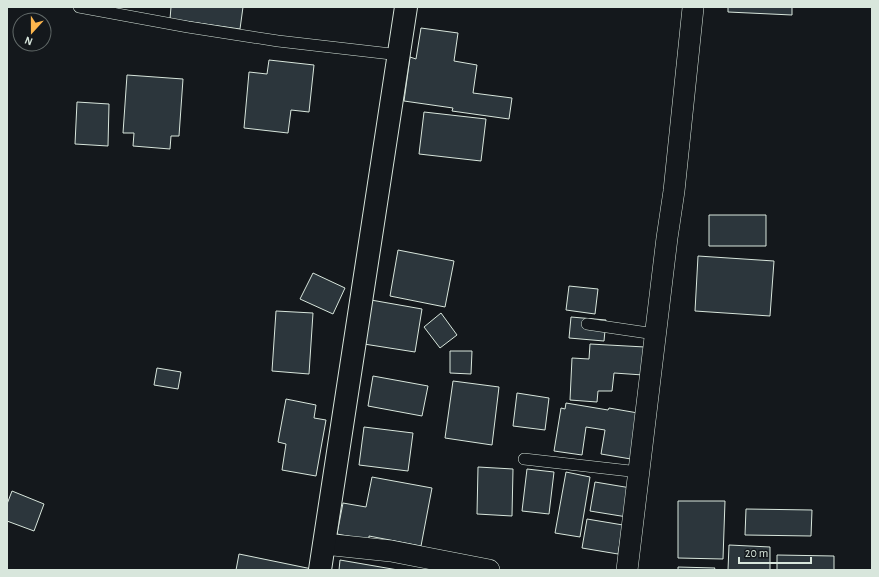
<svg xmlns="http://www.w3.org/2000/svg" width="879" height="577" font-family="'Alegreya Sans',sans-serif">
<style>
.building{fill:#2c363c;stroke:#d8e6dc}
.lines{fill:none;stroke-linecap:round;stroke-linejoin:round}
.lane-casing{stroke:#d8e6dc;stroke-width:12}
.street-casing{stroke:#d8e6dc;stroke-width:22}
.secondary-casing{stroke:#d8e6dc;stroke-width:24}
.lane{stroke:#14181c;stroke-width:11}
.street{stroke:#14181c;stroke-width:21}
.secondary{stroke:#14181c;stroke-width:22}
</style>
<rect width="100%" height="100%" fill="#14181c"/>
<!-- building -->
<path class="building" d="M171 7H243L240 29 170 19Z
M728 7H792V15L728 12Z
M421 28 458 33 454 61 477 65 473 93 512 98 509 119 452 111 453 108 404 101 410 57 416 59Z
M269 60 314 65 309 112 291 110 288 133 244 128 249 72 267 74Z
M127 75 183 79 179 136H171L170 149 133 146 134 133H123Z
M77 102 109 104 108 146 75 144Z
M424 112 486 119 481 161 419 154Z
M709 215H766V246H709Z
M398 250 454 261 445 307 390 296Z
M698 256 774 261 770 316 695 311Z
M313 273 345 288 333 314 300 299Z
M569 286 598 289 595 314 566 310Z
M371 300 422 309 415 352 364 344Z
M276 311 313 313 309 374 272 371Z
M441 313 457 335 440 348 424 327Z
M571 317 606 320 604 341 569 338Z
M590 344 645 347 643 375 614 373 612 391H598L597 402 570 400 572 358 589 359Z
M450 351H472L471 374 450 373Z
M157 368 181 372 178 389 154 385Z
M373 376 428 386 422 416 368 406Z
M453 381 499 387 492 445 445 438Z
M517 393 549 398 545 430 513 426Z
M286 399 316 405 314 418 326 420 316 476 282 470 286 444 278 442Z
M566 403 608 410 609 408 638 413 631 459 601 454 605 430 586 427 582 455 554 451 561 408 565 409Z
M364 427 413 433 408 471 359 465Z
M478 467 513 469 512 516 477 514Z
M527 469 554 472 549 514 522 511Z
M566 472 590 477 580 537 555 533Z
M372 477 432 488 421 546 369 536V540L337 534 343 503 366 507Z
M595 482 631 488 627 517 590 511Z
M12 491 44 504 34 531 7 521V504Z
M678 501H725L723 559 678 558Z
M746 509 812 510 811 536 745 535Z
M587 519 623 525 618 554 582 548Z
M729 545 770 547V570H728Z
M239 554 312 569 311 570H236Z
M777 555 834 556V570H777Z
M340 560 398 570H339Z
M678 567 715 568 714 570H678Z"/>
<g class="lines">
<!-- lane casing -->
<g class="lane-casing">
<path id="lane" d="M79 7 188 27 278 41 400 55
M587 324 655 334
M524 459 639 472"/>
</g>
<!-- street casing -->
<g class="street-casing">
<path id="street" d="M324 544 391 551 489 570
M627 570 667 238 674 191 693 8"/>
</g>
<!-- secondary casing -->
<g class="secondary-casing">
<path id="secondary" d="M320 570 406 7"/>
</g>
<!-- lane -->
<use href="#lane" class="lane"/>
<!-- street -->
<use href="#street" class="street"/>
<!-- secondary -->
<use href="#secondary" class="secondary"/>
</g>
<!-- border -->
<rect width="879" height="577" fill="none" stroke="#d8e6dc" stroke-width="16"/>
<!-- north arrow -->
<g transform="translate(32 32) rotate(201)"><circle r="19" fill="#14181c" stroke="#626a69"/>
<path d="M0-3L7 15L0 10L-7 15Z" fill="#ffb74d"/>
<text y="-6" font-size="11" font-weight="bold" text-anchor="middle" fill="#d8e6dc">N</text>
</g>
<!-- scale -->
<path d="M739 557v6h72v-6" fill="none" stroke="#d8e6dc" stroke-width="2"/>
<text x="745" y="557" font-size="12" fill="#d8e6dc" stroke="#14181c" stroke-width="3" paint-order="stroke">20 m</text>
</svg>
